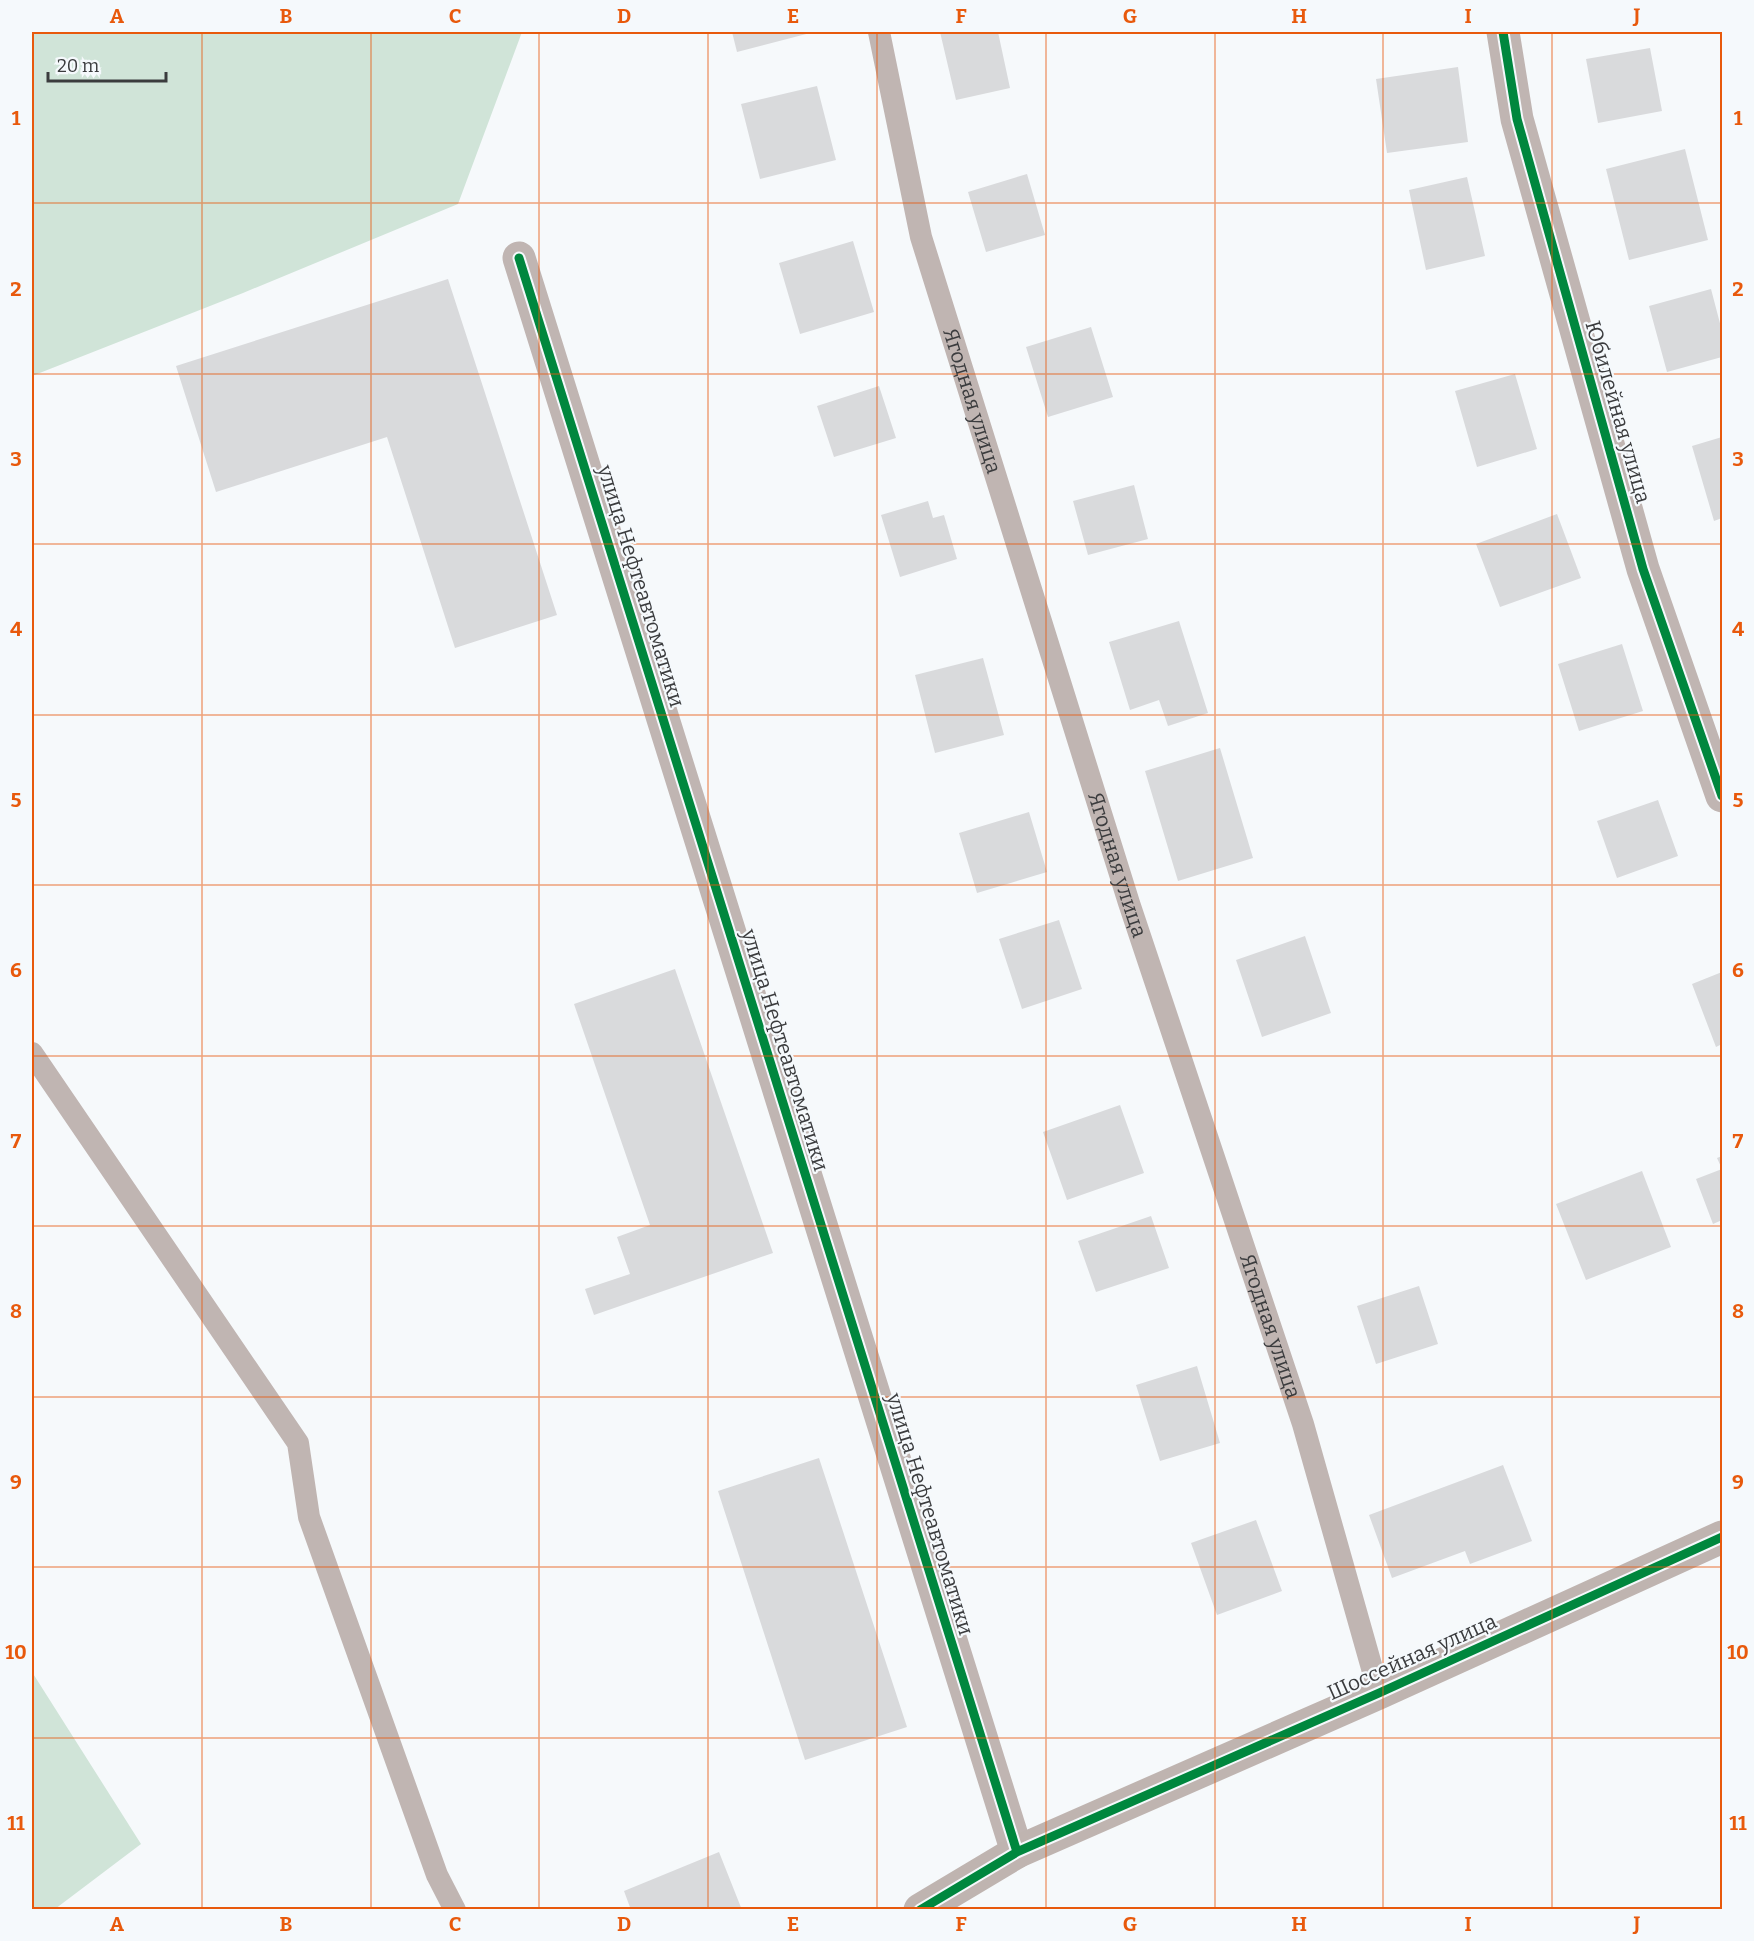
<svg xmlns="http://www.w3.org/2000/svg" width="1754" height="1941" font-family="Bitter,serif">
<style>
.green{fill:#d0e4d8}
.building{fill:#d9dadc}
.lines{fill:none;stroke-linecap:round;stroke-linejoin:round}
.lane{stroke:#c0b5b2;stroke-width:22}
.street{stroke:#c0b5b2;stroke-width:33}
.secondary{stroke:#bfb4b0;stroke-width:33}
.cycleway-casing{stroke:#f5f9fc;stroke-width:13}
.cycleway{stroke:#00873e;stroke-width:9}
.grid{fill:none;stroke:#e8590c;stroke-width:1.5;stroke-opacity:0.55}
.labels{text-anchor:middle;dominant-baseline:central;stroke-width:4.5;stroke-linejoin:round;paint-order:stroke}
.street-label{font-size:21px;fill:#3b3c3e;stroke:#f5f9fc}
.neatline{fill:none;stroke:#e8590c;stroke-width:2}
.grid-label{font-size:20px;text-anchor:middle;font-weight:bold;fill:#e8590c}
</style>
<rect width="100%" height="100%" fill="#f6f9fb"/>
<!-- green -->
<path class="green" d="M32 32H522L458 204 243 293 32 376Z
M32 1672 141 1844 55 1909H32Z"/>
<!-- building -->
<path class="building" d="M732 32H814L737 52Z
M940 32H998L1010 88 956 100Z
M1650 48 1662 111 1598 123 1586 59Z
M1458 67 1468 142 1387 153 1376 79Z
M817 86 836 160 760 179 741 104Z
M1685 149 1708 240 1629 260 1606 169Z
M1027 174 1045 235 986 252 968 192Z
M1467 177 1485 256 1426 270 1409 190Z
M853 241 874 312 800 334 779 263Z
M448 279 557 615 455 648 387 437 216 492 176 366Z
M1711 289 1722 331V357L1667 372 1649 306Z
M1091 327 1113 397 1048 417 1026 347Z
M1515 374 1537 449 1477 467 1455 391Z
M879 386 896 438 834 457 817 406Z
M1722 437V518L1714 521 1692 446Z
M1134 485 1148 539 1088 555 1073 501Z
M928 501 933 518 944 515 957 559 900 577 881 515Z
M1557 514 1581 578 1500 607 1476 544Z
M1179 621 1208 713 1168 726 1159 700 1130 710 1109 642Z
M1622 644 1643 711 1579 731 1558 664Z
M983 658 1004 735 935 753 915 675Z
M1220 748 1253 858 1178 881 1145 771Z
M1658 800 1678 856 1617 878 1597 821Z
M1029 812 1047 872 977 893 959 833Z
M1059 920 1082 989 1022 1009 999 939Z
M1305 936 1331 1013 1262 1037 1236 960Z
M675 969 773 1253 594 1315 585 1289 630 1274 617 1237 650 1225 574 1004Z
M1722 972V1044L1716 1047 1692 984Z
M1120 1105 1144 1173 1067 1200 1043 1132Z
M1722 1156V1220L1713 1224 1696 1179 1722 1169 1717 1158Z
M1642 1171 1671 1247 1586 1280 1556 1204Z
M1151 1216 1169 1268 1096 1292 1078 1241Z
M1419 1286 1438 1344 1376 1364 1357 1306Z
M1197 1366 1220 1443 1160 1461 1136 1385Z
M819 1458 907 1727 805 1760 718 1491Z
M1503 1465 1532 1541 1470 1564 1465 1551 1392 1578 1369 1515Z
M1256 1520 1282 1591 1217 1615 1191 1543Z
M719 1852 742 1910H631L624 1891Z"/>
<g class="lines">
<!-- lane -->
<g class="lane">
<path id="s1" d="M879 32 921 237 1129 903 1303 1424 1379 1693"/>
<path d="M32 1053 298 1443 309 1517 437 1875 455 1910"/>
</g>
<!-- street -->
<path class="street" d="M1503 32 1517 119 1643 569 1722 796
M519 258 1017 1852"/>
<!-- secondary -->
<path class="secondary" d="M920 1910 1017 1852 1379 1693 1722 1537"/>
<!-- cycleway casing -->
<g class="cycleway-casing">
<path id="cycleway" d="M1503 32 1517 119 1643 569 1722 796
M519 258 1017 1852
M920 1910 1017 1852 1379 1693 1722 1537"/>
</g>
<!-- cycleway -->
<use href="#cycleway" class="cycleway"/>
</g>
<!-- grid -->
<path class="grid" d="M202 32V1910M371 32V1910M539 32V1910M708 32V1910M877 32V1910M1046 32V1910M1215 32V1910M1383 32V1910M1552 32V1910M32 203H1722M32 374H1722M32 544H1722M32 715H1722M32 885H1722M32 1056H1722M32 1226H1722M32 1397H1722M32 1567H1722M32 1738H1722"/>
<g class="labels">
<!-- street labels -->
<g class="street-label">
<text stroke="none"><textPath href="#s1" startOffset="381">Ягодная улица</textPath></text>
<text transform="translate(1618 412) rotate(74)">Юбилейная улица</text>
<text transform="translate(641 586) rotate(73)">улица Нефтеавтоматики</text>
<text stroke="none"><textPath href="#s1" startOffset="867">Ягодная улица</textPath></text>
<text transform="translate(785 1050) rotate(73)">улица Нефтеавтоматики</text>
<text stroke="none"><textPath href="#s1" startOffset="1353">Ягодная улица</textPath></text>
<text transform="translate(930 1514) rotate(73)">улица Нефтеавтоматики</text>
<text transform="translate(1412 1657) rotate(-24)">Шоссейная улица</text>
</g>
</g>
<!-- border -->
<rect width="1754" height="1941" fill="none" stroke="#f5f9fc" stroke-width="66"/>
<!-- scale -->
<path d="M48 72v9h118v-9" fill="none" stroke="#3b3c3e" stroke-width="3"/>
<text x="57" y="72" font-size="18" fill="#3b3c3e" stroke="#f5f9fc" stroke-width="4.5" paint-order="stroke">20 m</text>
<rect x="33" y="33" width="1688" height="1875" class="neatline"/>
<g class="grid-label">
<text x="117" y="23">A</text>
<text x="286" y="23">B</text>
<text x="455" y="23">C</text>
<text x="624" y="23">D</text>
<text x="793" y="23">E</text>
<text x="961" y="23">F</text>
<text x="1130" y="23">G</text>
<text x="1299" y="23">H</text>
<text x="1468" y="23">I</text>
<text x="1637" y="23">J</text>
<text x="16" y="125">1</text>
<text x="1738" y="125">1</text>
<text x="16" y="296">2</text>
<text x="1738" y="296">2</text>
<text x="16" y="466">3</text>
<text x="1738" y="466">3</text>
<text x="16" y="636">4</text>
<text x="1738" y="636">4</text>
<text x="16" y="807">5</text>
<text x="1738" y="807">5</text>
<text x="16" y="977">6</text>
<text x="1738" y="977">6</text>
<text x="16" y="1148">7</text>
<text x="1738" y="1148">7</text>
<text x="16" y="1318">8</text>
<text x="1738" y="1318">8</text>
<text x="16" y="1489">9</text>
<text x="1738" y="1489">9</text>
<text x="16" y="1659">10</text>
<text x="1738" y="1659">10</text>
<text x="16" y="1830">11</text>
<text x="1738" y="1830">11</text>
<text x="117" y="1931">A</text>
<text x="286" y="1931">B</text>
<text x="455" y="1931">C</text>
<text x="624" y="1931">D</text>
<text x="793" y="1931">E</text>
<text x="961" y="1931">F</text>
<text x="1130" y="1931">G</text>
<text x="1299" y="1931">H</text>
<text x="1468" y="1931">I</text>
<text x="1637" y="1931">J</text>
</g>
</svg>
